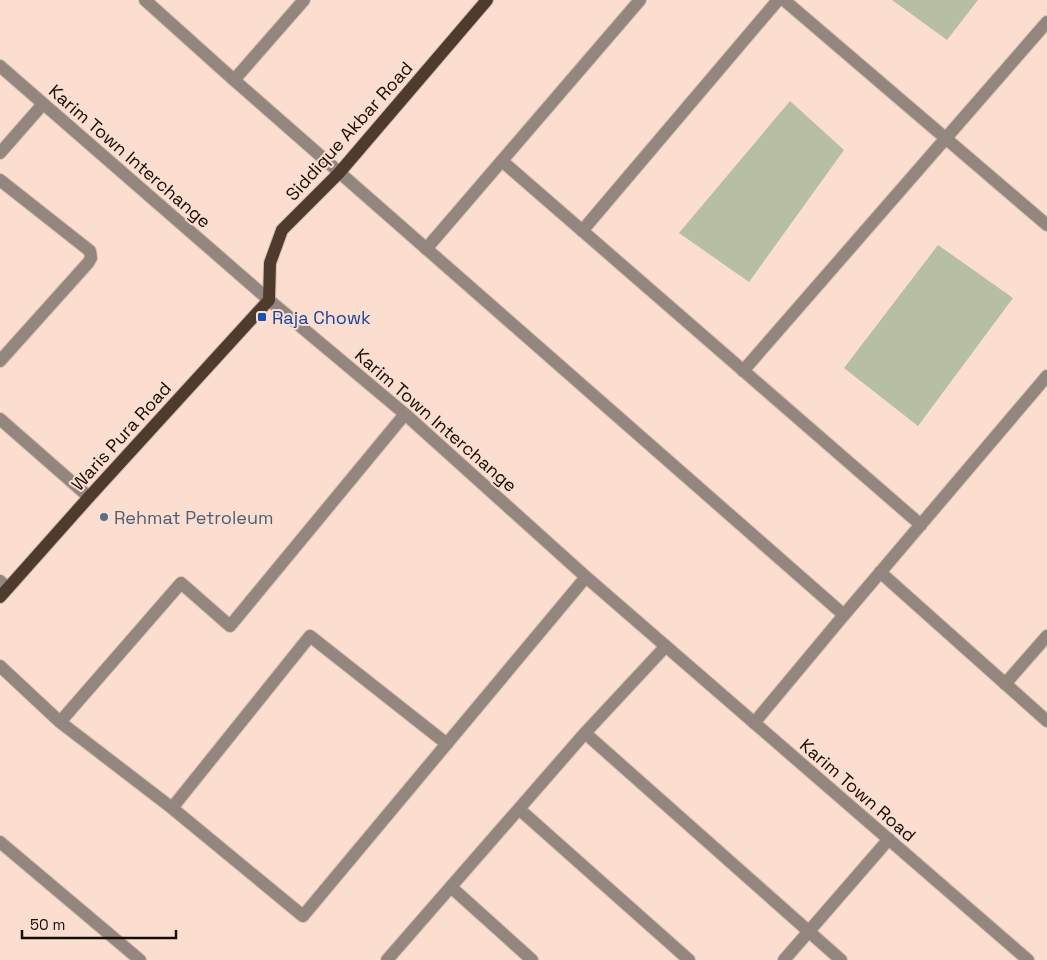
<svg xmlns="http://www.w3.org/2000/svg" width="1047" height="960" font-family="'Space Grotesk',sans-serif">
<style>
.green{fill:#b6bea3}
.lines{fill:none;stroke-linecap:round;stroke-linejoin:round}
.minor-casing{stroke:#d6bdaf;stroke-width:14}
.major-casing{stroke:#d6bdaf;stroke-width:14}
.minor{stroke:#93867e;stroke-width:12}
.major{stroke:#4f3b2d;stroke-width:12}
.transit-dot{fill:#1a4fb4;stroke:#fbdecf;stroke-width:2}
.service-dot{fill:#5c6f8a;stroke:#fbdecf;stroke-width:2}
.labels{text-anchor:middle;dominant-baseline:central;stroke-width:4;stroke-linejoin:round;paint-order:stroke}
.street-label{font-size:18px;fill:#160d08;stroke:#fbdecf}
.transit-label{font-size:18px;fill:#164399;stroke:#fbdecf;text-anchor:start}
.service-label{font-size:18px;fill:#4e5e75;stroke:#fbdecf;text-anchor:start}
</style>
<rect width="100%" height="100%" fill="#fbdecf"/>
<!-- green -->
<path class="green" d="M892 0H978L947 40Z
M790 101 844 150 749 282 679 233Z
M938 245 1013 298 918 426 844 368Z"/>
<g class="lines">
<!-- minor casing -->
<g class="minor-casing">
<path id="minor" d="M145 0 234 80 304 0
M784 0 1047 225
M0 66 269 300 405 414 586 577 1028 960
M234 80 844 615 1047 376
M0 153 43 104
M502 161 921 525
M0 180 90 251 91 258 88 263 0 361
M582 231 778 0
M426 249 640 0
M743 371 1047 22
M0 419 89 497
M880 572 1047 721
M0 581 8 588
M0 666 60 722 172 808 303 916 586 577
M1005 684 1047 636
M60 722 181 583 230 626 405 414
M754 723 844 615
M585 733 841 960
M172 808 310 636 447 744
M519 809 689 960
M0 842 140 960
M451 887 532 960
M387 960 585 733 666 646
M784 960 889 839"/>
</g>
<!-- major casing -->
<g class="major-casing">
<path id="major" d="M0 597 89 497 269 300 270 263 282 230 339 173 487 0"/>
</g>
<!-- minor -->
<use href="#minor" class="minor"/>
<!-- major -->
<use href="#major" class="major"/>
</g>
<!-- markers -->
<rect class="transit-dot" x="257" y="312" width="10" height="10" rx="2.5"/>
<circle class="service-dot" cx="104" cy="517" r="5"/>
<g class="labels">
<!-- street labels -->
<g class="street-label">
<text transform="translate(349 131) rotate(-48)">Siddique Akbar Road</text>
<text transform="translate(130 156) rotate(41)">Karim Town Interchange</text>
<text transform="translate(436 420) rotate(41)">Karim Town Interchange</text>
<text transform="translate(121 436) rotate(-48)">Waris Pura Road</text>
<text transform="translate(858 790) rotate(41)">Karim Town Road</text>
</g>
<!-- transit labels -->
<g class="transit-label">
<text x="272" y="317">Raja Chowk</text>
</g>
<!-- service labels -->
<g class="service-label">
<text x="114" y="517">Rehmat Petroleum</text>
</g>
</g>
<!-- scale -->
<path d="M22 930v8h154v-8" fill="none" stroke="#160d08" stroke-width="2.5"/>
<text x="30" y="930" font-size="15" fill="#160d08" stroke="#fbdecf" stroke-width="4" paint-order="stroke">50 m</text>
</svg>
